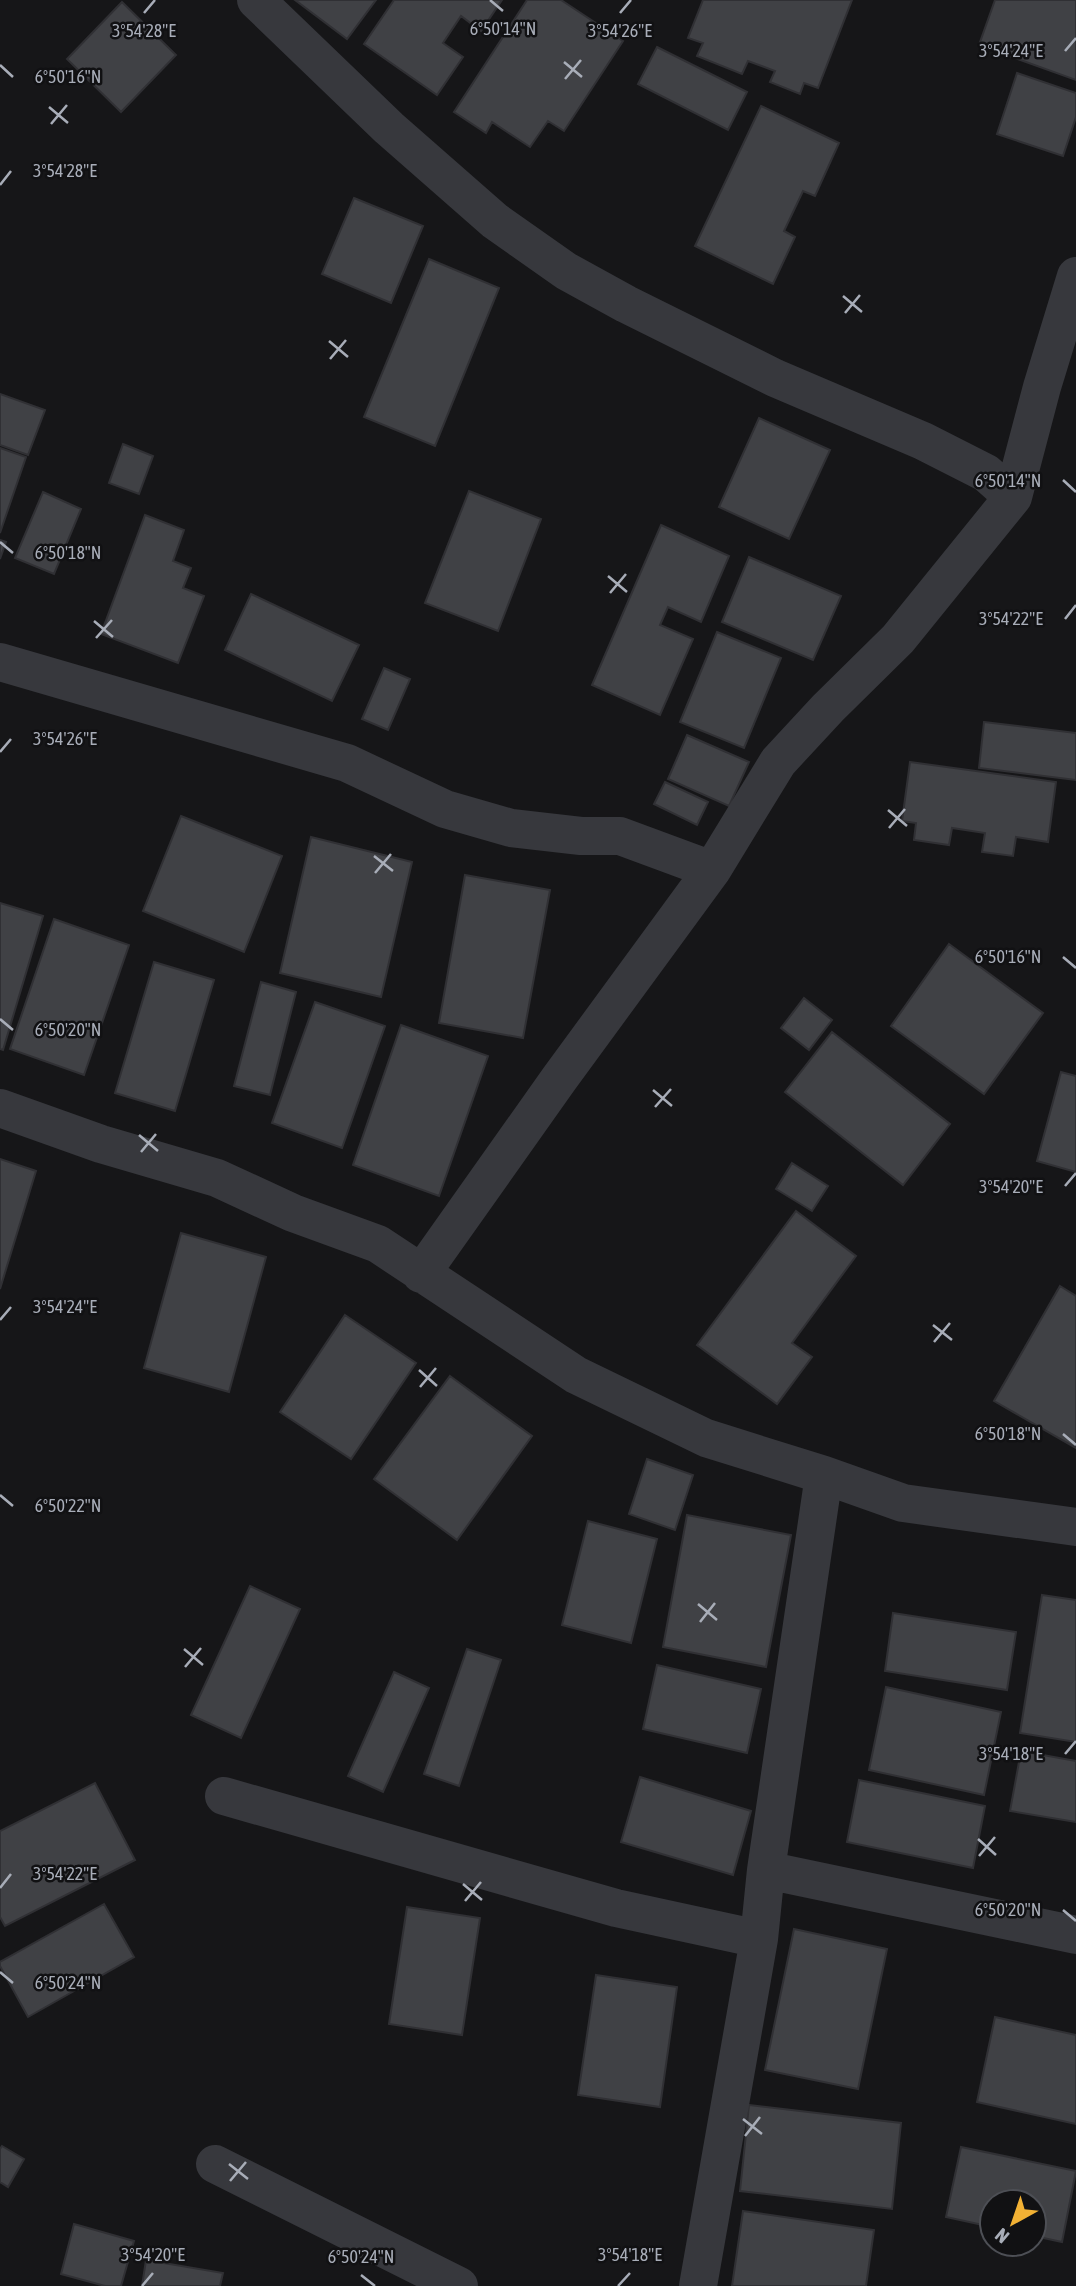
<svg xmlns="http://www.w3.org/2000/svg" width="1076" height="2286" font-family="'Asap Condensed',sans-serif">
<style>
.building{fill:#404145;stroke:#303034;stroke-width:2}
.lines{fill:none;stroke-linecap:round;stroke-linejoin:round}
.minor{stroke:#37383d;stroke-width:38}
.ticks{fill:none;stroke:#a8adb8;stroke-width:2.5}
.ticks-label{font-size:18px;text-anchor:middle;fill:#a8adb8;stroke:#111113;stroke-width:5;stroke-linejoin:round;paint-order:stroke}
</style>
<rect width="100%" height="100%" fill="#161618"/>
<!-- building -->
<path class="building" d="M295 0H376L347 39Z
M394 0H502L481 31 461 16 443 43 463 57 437 95 364 44Z
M527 0H561L623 41 564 131 548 121 530 147 492 122 486 133 454 112Z
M703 0H852L818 88 804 83 800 94 770 82 775 71 748 61 742 74 697 56 703 43 688 38Z
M995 0H1076V80L979 45Z
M122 2 176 55 121 112 67 59Z
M657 47 747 92 728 130 638 84Z
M1017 73 1076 93V117L1063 156 997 134Z
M761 106 839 143 815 196 803 191 784 231 795 237 773 284 695 246Z
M354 198 423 226 391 303 322 274Z
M429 259 499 288 435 446 364 417Z
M0 394 45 410 28 455 0 445Z
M759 418 830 450 789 539 719 507Z
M123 444 153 456 139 494 109 483Z
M0 448 26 457 0 533Z
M469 491 541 519 498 631 425 603Z
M43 492 81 509 54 574 15 558Z
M145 515 184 530 173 561 191 568 183 588 204 596 178 663 101 634Z
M661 525 729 556 701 622 668 607 660 625 693 639 660 715 592 685Z
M0 540 6 542 0 559Z
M749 557 841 596 813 660 722 622Z
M251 594 359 645 332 701 225 650Z
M717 632 781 658 744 748 680 722Z
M384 668 410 679 388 730 362 719Z
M984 722 1076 733V780L979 768Z
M687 735 749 762 729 806 668 779Z
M910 762 1056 782 1048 842 1016 837 1013 856 982 852 985 833 952 828 949 845 914 840 916 823 902 821Z
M665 782 708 802 697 825 654 804Z
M181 816 282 856 244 952 143 911Z
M311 837 412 862 381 997 280 973Z
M465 875 550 890 523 1038 439 1023Z
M0 903 43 916 3 1050 0 1049Z
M54 919 129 945 84 1075 10 1049Z
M949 944 1043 1013 984 1094 891 1026Z
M154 962 214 980 175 1111 115 1093Z
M261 982 296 992 270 1095 234 1086Z
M804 998 832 1020 809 1050 781 1028Z
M315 1002 385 1026 342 1148 272 1123Z
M401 1025 488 1056 439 1196 353 1165Z
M832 1032 950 1124 903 1185 785 1092Z
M1061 1072 1076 1076V1172L1037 1161Z
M0 1159 36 1171 0 1289Z
M792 1163 828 1186 812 1211 776 1189Z
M796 1211 856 1256 792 1343 812 1357 777 1404 697 1345Z
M181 1233 266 1257 229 1392 144 1368Z
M1060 1286 1076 1296V1448L994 1401Z
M345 1315 416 1363 351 1459 280 1412Z
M450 1376 532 1436 457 1540 374 1479Z
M647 1459 693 1475 675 1530 629 1514Z
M687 1515 791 1535 766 1667 663 1647Z
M588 1521 657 1539 631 1643 562 1625Z
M250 1586 300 1609 241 1738 191 1715Z
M1042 1595 1076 1600V1742L1020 1733Z
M893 1613 1016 1632 1007 1690 885 1671Z
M467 1649 501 1660 459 1786 424 1774Z
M657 1665 761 1689 747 1753 643 1729Z
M394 1672 429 1688 383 1792 348 1776Z
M886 1687 1001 1712 984 1795 869 1770Z
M1021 1751 1076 1761V1822L1010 1811Z
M640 1777 751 1811 733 1875 621 1842Z
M859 1780 985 1806 973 1868 847 1842Z
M95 1783 135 1860 5 1926 0 1917V1831Z
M104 1904 134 1957 28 2017 0 1966V1962Z
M407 1907 480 1918 462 2035 389 2024Z
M794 1929 887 1949 858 2089 765 2070Z
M596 1975 677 1987 660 2107 578 2095Z
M995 2017 1076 2035V2124L977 2102Z
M749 2105 901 2123 892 2209 740 2191Z
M2 2146 24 2159 8 2187 0 2182V2149Z
M961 2147 1076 2171 1062 2242 1034 2236V2202H992V2227L946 2217Z
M743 2211 874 2230 866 2286H732Z
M74 2224 134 2241 121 2286H105L61 2274Z
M146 2260 223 2273 220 2286H142Z"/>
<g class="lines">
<!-- minor -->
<path class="minor" d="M256 0 389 128 495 221 566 271 626 304 775 378 923 441 986 473 1013 497
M0 662 347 763 445 809 511 828 581 836H620L712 870
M0 1108 101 1144 217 1178 293 1213 378 1244 576 1375 706 1438 824 1475 903 1503 1076 1527
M421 1274 559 1079 712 870 778 762 828 708 898 639 1013 497 1042 387 1076 276
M224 1796 616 1908 759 1939
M766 1870 1076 1935
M215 2164 459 2286
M698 2286 759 1939 766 1870 824 1475"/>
</g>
<!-- ticks -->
<path class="ticks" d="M490 0 503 11M144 13 155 0M620 13 631 0M1065 51 1076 38M564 62 582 77M0 65 13 77M565 79 581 60M49 107 68 123M51 124 67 105M0 185 11 171M843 296 862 312M845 313 860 295M329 341 348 357M330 359 346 340M1063 480 1076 492M0 542 13 553M608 576 627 592M610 593 626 574M1065 619 1076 605M94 621 113 637M96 638 112 620M0 752 11 739M888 810 907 826M889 828 905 809M374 856 393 871M375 873 391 854M1063 957 1076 968M0 1019 13 1030M653 1090 672 1106M655 1107 671 1089M139 1135 158 1151M141 1152 156 1134M1065 1186 1076 1173M0 1320 11 1307M933 1325 952 1340M934 1342 950 1323M419 1370 437 1386M420 1387 436 1368M1063 1434 1076 1445M0 1495 13 1506M698 1604 717 1620M700 1622 715 1603M184 1649 203 1665M185 1667 201 1648M1065 1754 1076 1741M978 1839 996 1855M979 1856 995 1837M463 1884 482 1900M0 1888 11 1874M465 1901 481 1882M1063 1910 1076 1921M0 1972 13 1983M743 2119 762 2134M745 2136 760 2117M229 2164 248 2179M230 2181 246 2162M361 2275 375 2286M142 2286 153 2273M618 2286 630 2273"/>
<g class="ticks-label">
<text x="503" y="35">6°50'14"N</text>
<text x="144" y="37">3°54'28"E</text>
<text x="620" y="37">3°54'26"E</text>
<text x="1011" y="57">3°54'24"E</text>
<text x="68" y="83">6°50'16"N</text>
<text x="65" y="177">3°54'28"E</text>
<text x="1008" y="487">6°50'14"N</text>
<text x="68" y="559">6°50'18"N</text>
<text x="1011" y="625">3°54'22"E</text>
<text x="65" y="745">3°54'26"E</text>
<text x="1008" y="963">6°50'16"N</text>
<text x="68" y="1036">6°50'20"N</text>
<text x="1011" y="1193">3°54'20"E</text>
<text x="65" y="1313">3°54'24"E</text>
<text x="1008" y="1440">6°50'18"N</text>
<text x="68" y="1512">6°50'22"N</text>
<text x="1011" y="1760">3°54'18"E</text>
<text x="65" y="1880">3°54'22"E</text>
<text x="1008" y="1916">6°50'20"N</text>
<text x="68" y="1989">6°50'24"N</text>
<text x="153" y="2261">3°54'20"E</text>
<text x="630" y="2261">3°54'18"E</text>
<text x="361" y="2263">6°50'24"N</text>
</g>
<!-- north arrow -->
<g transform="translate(1013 2223) rotate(220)"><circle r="33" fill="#111113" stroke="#4d4f55" stroke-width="2"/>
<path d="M0-5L12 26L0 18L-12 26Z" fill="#f2b134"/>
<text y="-10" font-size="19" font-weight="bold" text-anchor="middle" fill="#a8adb8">N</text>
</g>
</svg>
